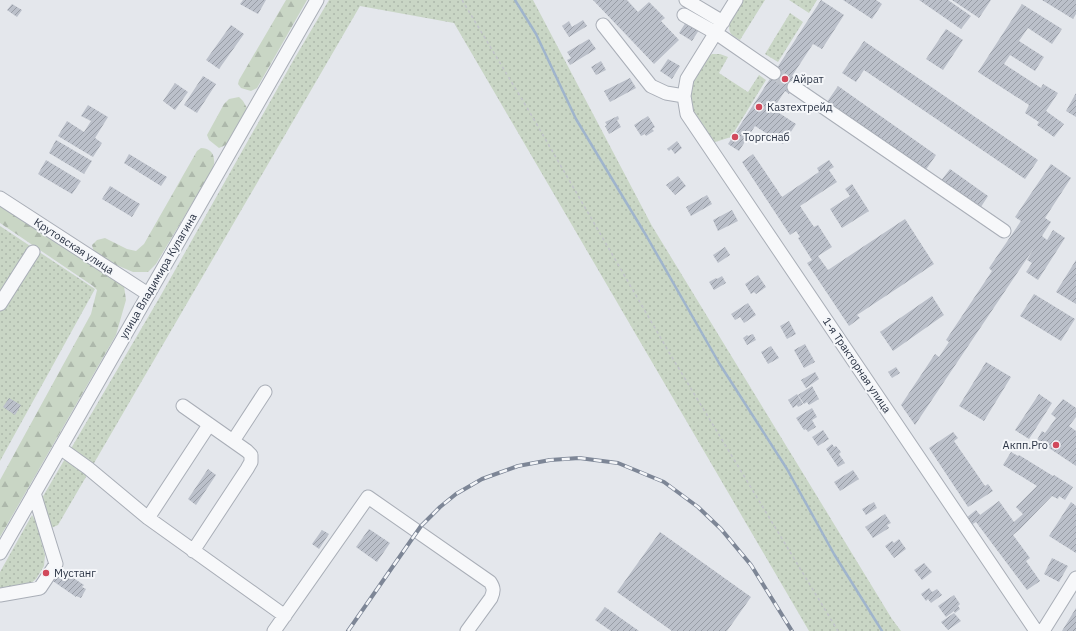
<svg xmlns="http://www.w3.org/2000/svg" width="1076" height="631" font-family="'IBM Plex Sans',sans-serif">
<style>
.grass{fill:url(#grass-dots)}
.forest{fill:url(#forest-firs)}
.lines{fill:none;stroke-linecap:round;stroke-linejoin:round}
.stream{stroke:#9fb4cc;stroke-width:2.5}
.building{fill:url(#building-hatch)}
.minor-tunnel{stroke:#bfc3cb;stroke-width:13;stroke-dasharray:13 6;stroke-linecap:butt}
.minor-casing{stroke:#a9aeb7;stroke-width:15}
.path{stroke:#c2c5cb;stroke-width:1.5;stroke-dasharray:3 3;stroke-linecap:butt}
.minor{stroke:#f7f8fa;stroke-width:13}
.rail-casing{stroke:#7d8696;stroke-width:4}
.rail{stroke:#f4f6f9;stroke-width:2.5;stroke-dasharray:8;stroke-linecap:butt}
.poi-dot{fill:#d1495b;stroke:#f4f6f9;stroke-width:1.5}
.labels{text-anchor:middle;dominant-baseline:central;stroke-width:4;stroke-linejoin:round;paint-order:stroke}
.poi-label{font-size:11px;fill:#2b3445;stroke:#f4f6f9;text-anchor:start}
.street-label{font-size:11px;fill:#2b3445;stroke:#f4f6f9}
</style>
<defs>
<pattern id="grass-dots" width="8" height="8" patternUnits="userSpaceOnUse"><rect width="8" height="8" fill="#c9d6c5"/><path d="M2 2h.1M6 6h.1" fill="none" stroke="#adb8ab" stroke-width="1.8" stroke-linecap="round"/></pattern>
<pattern id="forest-firs" width="22" height="20" patternUnits="userSpaceOnUse"><rect width="22" height="20" fill="#c9d6c5"/><path d="M5 1l3.5 6h-7zM16 11l3.5 6h-7z" fill="#adb8ab"/></pattern>
<pattern id="building-hatch" width="6" height="6" patternUnits="userSpaceOnUse"><rect width="6" height="6" fill="#bbc0ca"/><path d="M-1 1l2-2M0 6l6-6M5 7l2-2" fill="none" stroke="#989da6"/></pattern>
</defs>
<rect width="100%" height="100%" fill="#e4e7ec"/>
<!-- grass -->
<path class="grass" d="M329 0H533L652 226 892 619 901 631H809L454 23 360 6 58 525 51 528 42 498 161 295 293 61Z
M743 0H765L740 40C737 38 732 36 730 32 726 23 738 8 743 0Z
M789 0H817L809 13Z
M790 13 803 22 778 62 765 54Z
M712 54H720L728 57 719 73 748 92 759 75 766 80 731 137 712 143 690 106 689 88 698 72 708 57Z
M0 226 95 289 0 461Z
M32 515 36 522 45 555 44 566 36 579 30 584 0 591V572Z"/>
<!-- forest -->
<path class="forest" d="M286 0H307L257 88 251 91 241 88 238 84 239 80Z
M239 97 243 101 247 108 228 144 219 148 209 140 207 135 224 104 229 99Z
M201 148C208 148 214 152 214 160 215 163 213 167 212 170L156 264 148 272H133L109 262 94 253 92 245 97 240 105 238 127 249 136 251 144 244 197 151Z
M0 202 124 286 126 300 116 335 0 537V480L91 314 97 290 93 286 0 223Z"/>
<g class="lines">
<!-- stream -->
<path class="stream" d="M515 0 536 34 576 119 647 237 719 363 787 469 834 554 882 631"/>
</g>
<!-- building -->
<path class="building" d="M243 0H266L258 14 240 4Z
M593 0H627L638 12 649 2 665 18 661 21 679 40 654 64Z
M821 0 844 15 822 49 813 44 792 76 798 80 789 94 785 91 773 109 796 124 783 144 755 126 739 151 728 144Z
M843 0H876L882 4 872 19Z
M919 0H948L971 16 961 29Z
M952 0H991L979 18Z
M1042 0H1076V14L1073 19Z
M12 4 22 10 17 17 7 10Z
M1022 4 1062 29 1052 44 1028 28 1019 41 1044 57 1035 71 1010 55 1004 64 1041 88 1043 84 1058 93 1046 111 1064 124 1054 137 1037 125 1039 122 1025 113 1029 105 978 72Z
M583 20 587 26 569 37 562 26 569 21 572 27Z
M686 22 699 30 692 41 679 33Z
M231 25 244 34 219 69 206 60Z
M946 29 963 40 943 70 926 59Z
M589 39 596 49 570 65 567 60 571 58 567 52Z
M864 41 1038 160 1025 179 864 70 856 82 842 73Z
M668 59 680 66 672 79 660 71Z
M601 61 606 70 596 75 591 67Z
M203 76 216 84 197 113 184 105Z
M630 78 636 88 610 102 604 91Z
M175 83 188 92 175 110 163 101Z
M838 86 936 155 925 171 827 102Z
M1076 93V117L1066 111Z
M88 105 108 117 95 138 102 143 93 157 58 136 67 121 84 132 91 121 81 116Z
M618 116 619 119 617 120 621 127 609 134 605 126 607 125 605 122Z
M648 116 655 127 652 129 654 131 646 136 645 134 641 136 634 125Z
M56 140 92 161 84 174 49 153Z
M677 141 682 148 675 154 671 149 669 151 667 149Z
M129 154 167 177 161 186 124 163Z
M753 154 782 197 819 172 817 168 829 160 834 167 829 170 837 182 800 206 814 227 818 225 832 247 818 256 828 270 905 219 934 264 857 315 860 318 849 326 807 263 812 260 798 238 800 237 796 231 790 235 742 162Z
M46 160 81 181 72 194 38 174Z
M1051 164 1071 178 1045 218 1051 222 1042 236 1047 240 1053 230 1065 238 1038 280 1026 272 1032 263 1027 260 1034 248 915 425 901 405 935 354 939 357 949 342 946 340 992 271 989 268 1021 221 1015 217Z
M950 169 988 196 979 210 940 182Z
M678 176 686 186 675 195 666 185Z
M852 184 869 211 842 228 830 209 850 196 845 189Z
M110 186 140 204 132 217 102 199Z
M707 195 712 204 691 216 686 207Z
M732 210 738 221 718 231 713 220Z
M725 247 730 255 718 263 713 255Z
M1076 260V304L1056 292Z
M758 275 766 287 756 294 754 292 751 294 745 284Z
M722 276 726 283 714 290 709 282 716 278 717 279Z
M1034 294 1075 319 1061 341 1020 316Z
M932 296 944 315 893 351 880 332Z
M748 303 756 315 744 323 740 317 735 320 731 314Z
M789 321 796 334 787 339 780 326Z
M753 334 756 340 747 345 743 338 747 335 748 336Z
M805 344 815 362 804 368 794 350Z
M771 346 779 358 768 364 761 352Z
M986 362 1011 377 984 421 959 406Z
M896 367 900 373 892 378 888 372Z
M815 372 819 379 806 388 801 380Z
M812 386 819 399 809 405 807 402 804 404 798 395Z
M797 394 803 404 798 407 797 405 793 408 788 400Z
M1039 394 1052 403 1029 439 1015 430Z
M9 398 21 405 15 415 3 407Z
M1063 399 1076 408V417L1069 426 1076 431V466L1037 440 1042 431 1045 433 1056 418 1051 414Z
M812 408 817 417 812 420 816 427 808 432 806 429 804 430 796 418Z
M823 430 829 439 818 446 812 437Z
M953 432 958 438 954 441 985 486 988 484 993 491 968 507 929 448Z
M832 444 834 447 836 446 841 452 839 454 845 463 838 467 826 449Z
M1011 452 1018 456 1019 455 1053 476 1054 475 1073 487 1065 500 1059 496 1058 499 1052 496 1020 529 1013 535 1030 558 1026 561 1040 581 1027 590 976 522 971 525 966 518 976 510 980 515 999 501 1014 522 1023 514 1016 507 1037 486 1003 465Z
M208 469 216 475 196 505 188 499Z
M853 470 859 479 840 491 834 482Z
M874 502 877 508 866 515 862 509Z
M1071 502 1076 506V553L1049 536Z
M885 514 891 523 887 525 889 528 873 538 865 527Z
M369 529 390 543 377 562 356 547Z
M322 530 329 534 319 549 312 544Z
M660 532 751 597 727 631H672L617 592Z
M899 539 906 549 894 558 885 546 892 541 894 543Z
M1052 558 1068 566 1059 582 1044 574Z
M924 563 932 572 922 580 914 570Z
M58 568 84 585 82 587 86 589 81 598 76 596V597L50 579Z
M929 588 932 592 937 589 942 595 931 603 928 599 926 601 921 594Z
M954 595 960 604 958 606 960 609 955 613 954 611 946 617 938 606Z
M605 607 639 631H611L595 620Z
M1076 608V631H1062Z
M954 613 961 621 948 630 941 622Z"/>
<g class="lines">
<!-- minor-tunnel -->
<path class="minor-tunnel" d="M774 73 794 87"/>
<!-- minor casing -->
<g class="minor-casing">
<path id="minor" d="M686 0 723 22
M736 0 687 79 684 96 687 114 1036 631
M684 15 716 33 774 73
M603 25 651 86 666 93 684 96
M794 87 1004 231
M0 198 148 294
M0 304 33 252
M183 406 247 451 251 455V462L247 469 193 551
M233 441 265 392
M60 448 88 468 148 518 285 616
M148 518 209 425
M0 553 317 0
M0 595 40 588 56 564 34 493
M274 631 368 497 490 582C494 588 494 591 491 598L467 631
M1043 631 1076 578"/>
</g>
<!-- path -->
<path class="path" d="M462 0 529 111 670 354 838 631"/>
<!-- minor -->
<use href="#minor" class="minor"/>
<!-- rail casing -->
<g class="rail-casing">
<path id="rail" d="M348 631 421 526 440 507 456 494 482 479 518 466 550 460 579 458 618 463 664 482 698 507 721 529 751 565 792 631"/>
</g>
<!-- rail -->
<use href="#rail" class="rail"/>
</g>
<!-- markers -->
<g class="poi-dot">
<circle cx="785" cy="79" r="4"/>
<circle cx="759" cy="107" r="4"/>
<circle cx="735" cy="137" r="4"/>
<circle cx="1056" cy="445" r="4"/>
<circle cx="46" cy="573" r="4"/>
</g>
<g class="labels">
<!-- poi labels -->
<g class="poi-label">
<text x="793" y="79">Айрат</text>
<text x="767" y="107">Казтехтрейд</text>
<text x="743" y="137">Торгснаб</text>
<text x="1048" y="445" text-anchor="end">Акпп.Pro</text>
<text x="54" y="573">Мустанг</text>
</g>
<!-- street labels -->
<g class="street-label">
<text transform="translate(74 246) rotate(33)">Крутовская улица</text>
<text transform="translate(158 276) rotate(-60)">улица Владимира Кулагина</text>
<text transform="translate(857 365) rotate(56)">1-я Тракторная улица</text>
</g>
</g>
</svg>
